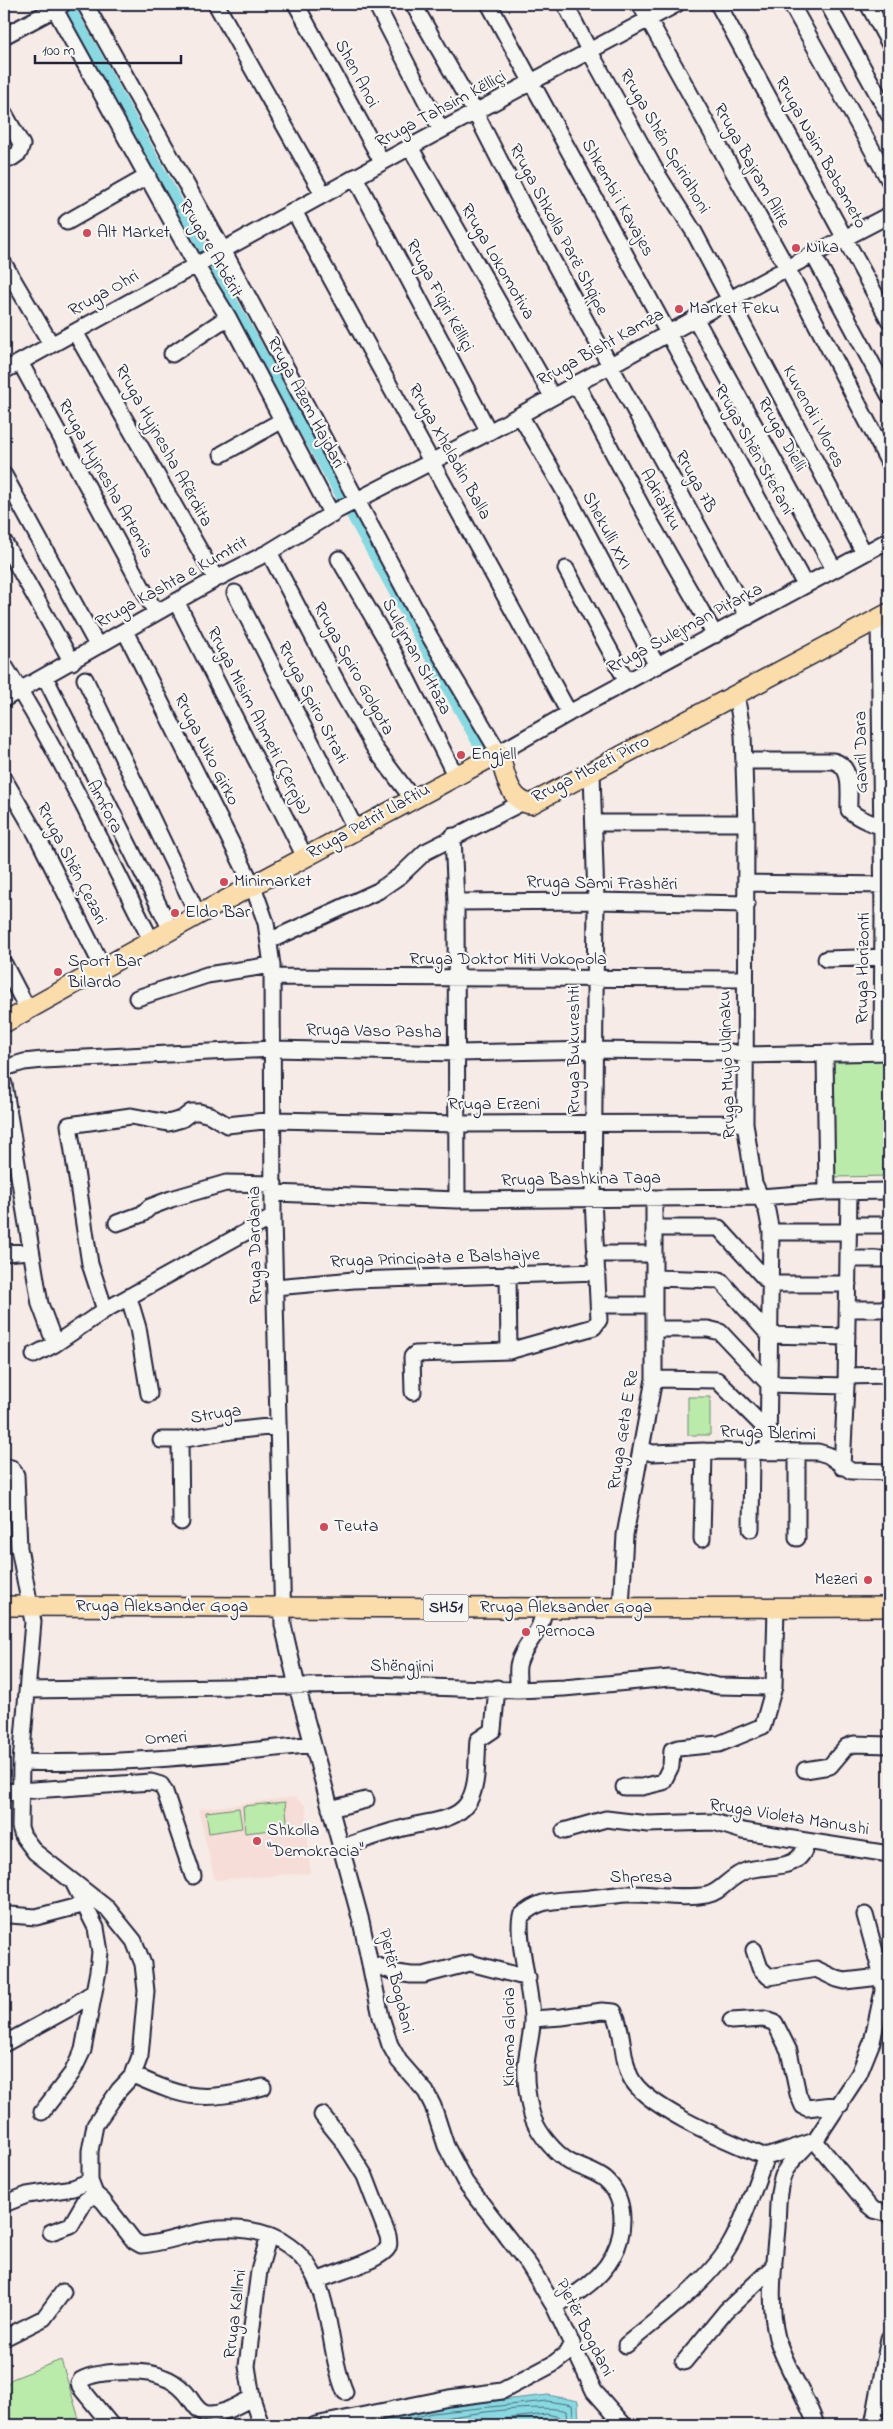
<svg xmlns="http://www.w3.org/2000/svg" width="893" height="2429" font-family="'Indie Flower',sans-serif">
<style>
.built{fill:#f7ddd7}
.green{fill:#bbebaa;stroke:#6e8672}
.water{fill:#88d9e1;stroke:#5f909f}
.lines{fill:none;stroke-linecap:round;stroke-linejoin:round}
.shore{stroke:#4b6b7d;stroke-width:1}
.canal{stroke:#88d9e1;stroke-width:10}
.minor-casing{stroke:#22223b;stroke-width:19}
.major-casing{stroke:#22223b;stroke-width:22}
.minor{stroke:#f6f6f2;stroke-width:15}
.major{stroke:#faddab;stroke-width:19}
.poi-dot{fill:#d1495b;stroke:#f6f6f2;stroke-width:2}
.labels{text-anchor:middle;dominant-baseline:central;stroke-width:4.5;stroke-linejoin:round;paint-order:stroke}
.shield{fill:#f6f6f2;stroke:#626272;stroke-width:1}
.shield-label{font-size:16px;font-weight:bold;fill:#22223b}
.street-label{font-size:18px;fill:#22223b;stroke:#f6f6f2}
.poi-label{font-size:18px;fill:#22223b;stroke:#f6f6f2;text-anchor:start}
</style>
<rect width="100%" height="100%" fill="#f6ebe6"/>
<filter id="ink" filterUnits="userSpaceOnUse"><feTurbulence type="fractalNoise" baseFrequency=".02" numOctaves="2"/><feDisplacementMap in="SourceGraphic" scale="10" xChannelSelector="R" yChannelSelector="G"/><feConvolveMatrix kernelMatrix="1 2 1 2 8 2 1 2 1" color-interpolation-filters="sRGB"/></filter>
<g filter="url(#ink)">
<!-- built -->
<path class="built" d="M295 1797 306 1806 310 1873 215 1880 198 1809Z"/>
<!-- green -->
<path class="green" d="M4 127 14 147 13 165 4 170Z
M889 1060V1176L833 1177 832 1061Z
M688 1397H710V1435H688Z
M285 1802 288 1828 245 1833 243 1806Z
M239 1808 242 1828 209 1833 206 1812Z
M61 2360 81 2425H4V2387L12 2379Z"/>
<!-- water -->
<path class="water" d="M548 2395 578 2401 579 2425H364L431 2408Z"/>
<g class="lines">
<!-- shore -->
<path class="shore" d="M384 2425 432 2413 547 2401 572 2405 574 2425
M410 2425C442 2417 536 2402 566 2411L567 2425
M448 2425 547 2414 559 2417 560 2425"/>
<!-- canal -->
<path class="canal" d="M68 4 480 748"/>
<!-- minor casing -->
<g class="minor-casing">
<path id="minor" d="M52 4 196 265 228 317 332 515
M85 4 223 250 430 637 499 753 569 713 889 540
M216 4 323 194
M296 4 382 162
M376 4 441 130
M413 4 475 112 525 210 748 617
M489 4C596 197 699 392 805 585
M565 4 590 52 658 175 694 232 864 553
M640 4 787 268 889 463
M718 4 889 320
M791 4 889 180
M828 4 889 115
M868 4 889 43
M4 36 62 5
M4 113 22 145 19 153 12 158
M410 147 552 396
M355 177 489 432
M294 211 569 713
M67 222 148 176
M813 254 889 395
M4 264 51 344
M695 318 834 569
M75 332 216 579
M172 354 228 317
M20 362 156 613
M4 371 410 147 677 4
M576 383 645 513 715 635
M520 415 570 501 657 666
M222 454 281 421
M4 475 97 645
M4 542 72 662
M269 552 343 694 375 749 412 798
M339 559 395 655 455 775
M566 569 627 682
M235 593 356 830
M177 603 305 857
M879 619 883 914 882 1052
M125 631 253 886 266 923 272 965 273 1217 283 1625 297 1686 361 1921 381 2017 390 2045 399 2061 426 2092 433 2106 446 2146 465 2182 529 2265 554 2306 594 2391 624 2425
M4 665C60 753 105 849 152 942
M45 677 171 930
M85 679 198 915
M736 694 743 735 746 823 745 1123 754 1183 767 1211 771 1232 768 1452
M4 699 216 579 269 552 338 510 489 432 787 268 889 215
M744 761H833C854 766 848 793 849 810 857 818 877 827 889 827
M4 779 36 834 103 968
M595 823H746
M453 836 456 902 457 1200
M747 883 889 885
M456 902 596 901 747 904
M269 941 378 891 401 875 425 852 521 803
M826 959 889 957
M4 964 28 1010
M272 977 744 979
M137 998 207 975 272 965
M825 1054 827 1192
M4 1068 24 1062 43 1060 273 1049 458 1053 595 1050 731 1052 744 1055 889 1052
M4 1084 40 1304 55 1344
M274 1193 457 1200 760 1197 827 1192 889 1191
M117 1223 142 1214 150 1207 171 1199 226 1183 274 1184
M849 1225H889
M654 1228H719L770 1284H848
M771 1232H848
M4 1253 31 1251
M595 1254H654
M848 1259H889
M508 1274 509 1351
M654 1278 720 1280 769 1335 847 1337
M275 1287 354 1280 597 1272
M129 1298 138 1328 149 1394
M599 1305H654
M847 1309H889
M105 1310 90 1264 69 1125 131 1116 168 1123 182 1119 191 1112H199L210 1115 227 1125 274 1120 457 1124 745 1123
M654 1329H708L720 1332 769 1384 846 1386
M34 1355 55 1344 105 1310 273 1217
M847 1376 889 1375
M654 1379 717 1380 768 1431
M413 1392 412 1357 415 1354 509 1351 594 1327 599 1320 593 1199 596 901 592 772
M161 1440H180L231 1431 277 1426
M180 1440 181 1522
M642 1449 652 1453 704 1451 818 1452 828 1455 851 1471 889 1472
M797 1452V1538
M4 1467 11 1468 16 1475 19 1548 33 1622 21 1762 20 1827 23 1836 35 1852 108 1909 134 1941 143 1964 146 1991 140 2056 133 2075 119 2090 95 2125 90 2151V2181L95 2194 103 2201 134 2241 141 2245C167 2243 193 2231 220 2229 244 2228 269 2231 289 2246 335 2279 325 2345 345 2392
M842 1467 846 1386 849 1192
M751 1529 752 1452
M702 1539 704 1451
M621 1608 625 1535 654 1379V1198
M28 1690 371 1685 518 1690 564 1688 670 1678 689 1680 718 1686 774 1687
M518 1690C519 1681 516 1669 519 1662 525 1642 542 1634 544 1608
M21 1762C118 1765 216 1755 313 1744
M805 1770 830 1766 846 1747 854 1744 889 1745
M624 1787H642L663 1782 671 1766 672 1750 678 1748 719 1744 763 1726 774 1687 776 1607
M4 1792 151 1782 161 1785 165 1792 193 1876
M330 1809 366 1800
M564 1831 606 1819 648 1824 714 1822 743 1831 889 1854
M342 1847C365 1840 388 1831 412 1826 430 1821 455 1821 467 1804 479 1787 476 1760 478 1740L493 1730 497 1688
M10 1915 36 1917 82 1905
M754 1950 760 1968 769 1977 816 1969 837 1979 845 1981 889 1976
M370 1963 397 1973 411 1975H424L470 1963 528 1978
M532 2019 562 2017 602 2011 614 2012C624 2031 621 2056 630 2076 644 2108 733 2143 766 2157L815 2141
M731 2021 764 2019 775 2023 789 2051 798 2094 803 2106 807 2108 841 2104
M4 2044 70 2008 92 1993
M133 2075C189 2100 203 2102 263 2087
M42 2112 72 2073 83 2050 98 1971 100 1952 96 1928 73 1882
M815 2141 859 2074 872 2042 883 1991 882 1977 865 1915
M815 2141 868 2205 874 2210 889 2214
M807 2145C800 2153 790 2162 785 2171 777 2188 778 2209 777 2228 774 2264 768 2302 777 2338 786 2369 806 2395 816 2425
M4 2204 27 2195 73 2188 90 2181
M51 2232 71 2225 85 2201 95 2194
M317 2281C334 2273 373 2263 385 2251 390 2247 389 2242 388 2236L365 2176 343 2141 322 2115
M554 2306C589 2289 622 2262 622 2220 622 2204 618 2191 606 2180 596 2171 580 2168 568 2161 554 2152 539 2134 533 2118 528 2103 525 2081 526 2066 527 2049 533 2033 532 2017 531 1991 516 1936 521 1916 539 1899 554 1901 578 1899 594 1898 610 1895 627 1894 654 1893 680 1900 707 1895 722 1892 729 1876 748 1870 773 1864 800 1872 807 1842
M4 2338 44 2318 63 2292
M626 2345C659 2317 710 2281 731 2243 746 2216 754 2186 766 2157
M684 2362 726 2311 774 2266
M111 2425 80 2387 79 2383 81 2380C99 2370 146 2369 165 2378 171 2380 179 2386 184 2391 192 2398 196 2413 208 2414 223 2415 239 2404 252 2398
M261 2425 252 2398 247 2366 259 2271 269 2235
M315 2425 449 2398 502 2391 553 2364 566 2354 572 2343
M873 2425 889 2338"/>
</g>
<!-- major casing -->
<g class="major-casing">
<path id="major" d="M4 1023 198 915 499 753C505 772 508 801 531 804L889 613
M4 1606 544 1608 889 1607"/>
</g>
<!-- minor -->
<use href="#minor" class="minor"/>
<!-- major -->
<use href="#major" class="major"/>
</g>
</g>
<!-- markers -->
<g class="poi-dot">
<circle cx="87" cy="233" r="5"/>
<circle cx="796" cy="248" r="5"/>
<circle cx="679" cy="309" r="5"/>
<circle cx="461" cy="755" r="5"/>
<circle cx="224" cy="882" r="5"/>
<circle cx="175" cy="913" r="5"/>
<circle cx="58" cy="972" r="5"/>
<circle cx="324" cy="1527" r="5"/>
<circle cx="868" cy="1580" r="5"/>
<circle cx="526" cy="1632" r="5"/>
<circle cx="257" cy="1841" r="5"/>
</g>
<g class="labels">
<!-- shield labels -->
<rect class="shield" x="423.5" y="1594.5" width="45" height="27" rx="4"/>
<g class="shield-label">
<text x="446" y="1608">SH51</text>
</g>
<!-- street labels -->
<g class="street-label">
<text transform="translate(356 74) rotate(62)">Shen Anoi</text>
<text transform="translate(441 110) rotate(-28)">Rruga Tahsim Këlliçi</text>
<text transform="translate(664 142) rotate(60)">Rruga Shën Spiridhoni</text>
<text transform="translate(820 153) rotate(61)">Rruga Naim Babameto</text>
<text transform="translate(751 166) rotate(61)">Rruga Bajram Alite</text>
<text transform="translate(617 198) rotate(61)">Shkembi i Kavajes</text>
<text transform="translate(558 230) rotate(62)">Rruga Shkolla Parë Shqipe</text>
<text transform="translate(210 249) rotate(60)">Rruga e Arbërit</text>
<text transform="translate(497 262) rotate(60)">Rruga Lokomotiva</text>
<text transform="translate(104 294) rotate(-29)">Rruga Ohri</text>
<text transform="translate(439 296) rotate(62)">Rruga Fiqiri Këlliçi</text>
<text transform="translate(601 348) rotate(-29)">Rruga Bisht Kamza</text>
<text transform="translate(305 403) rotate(62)">Rruga Azem Hajdari</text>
<text transform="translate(813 417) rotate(62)">Kuvendi i Vlores</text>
<text transform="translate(781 435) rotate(61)">Rruga Dielli</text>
<text transform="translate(163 446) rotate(61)">Rruga Hyjnesha Afërdita</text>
<text transform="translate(753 450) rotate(61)">Rruga Shën Stefani</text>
<text transform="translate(449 452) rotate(61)">Rruga Xheladin Balla</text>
<text transform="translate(105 479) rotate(61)">Rruga Hyjnesha Artemis</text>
<text transform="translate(695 482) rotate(61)">Rruga 7B</text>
<text transform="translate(660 500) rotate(61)">Adriatiku</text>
<text transform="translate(606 531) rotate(62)">Shekulli XXI</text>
<text transform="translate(172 583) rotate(-29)">Rruga Kashta e Kumtrit</text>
<text transform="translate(685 629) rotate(-28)">Rruga Sulejman Pitarka</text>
<text transform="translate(416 657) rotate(62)">Sulejman SHtaza</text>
<text transform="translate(353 669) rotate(61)">Rruga Spiro Golgota</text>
<text transform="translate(312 703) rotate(63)">Rruga Spiro Strati</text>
<text transform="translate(258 721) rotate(63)">Rruga Misim Ahmeti (Çerpja)</text>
<text transform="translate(206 750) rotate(63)">Rruga Niko Girko</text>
<text transform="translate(862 752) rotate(-91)">Gavril Dara</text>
<text transform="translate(591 770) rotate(-27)">Rruga Mbreti Pirro</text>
<text transform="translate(104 807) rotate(62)">Amfora</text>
<text transform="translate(369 822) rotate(-29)">Rruga Petrit Llaftiu</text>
<text transform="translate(71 864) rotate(63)">Rruga Shën Çezari</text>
<text transform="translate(602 884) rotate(1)">Rruga Sami Frashëri</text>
<text x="508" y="960">Rruga Doktor Miti Vokopola</text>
<text transform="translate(864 968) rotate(-89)">Rruga Horizonti</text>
<text transform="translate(374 1032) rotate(1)">Rruga Vaso Pasha</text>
<text transform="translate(575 1050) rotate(-90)">Rruga Bukureshti</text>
<text transform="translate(728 1065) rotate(-92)">Rruga Mujo Ulqinaku</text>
<text x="494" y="1105">Rruga Erzeni</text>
<text transform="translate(581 1180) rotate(-1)">Rruga Bashkina Taga</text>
<text transform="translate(256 1245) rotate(-91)">Rruga Dardania</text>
<text transform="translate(435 1259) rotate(-2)">Rruga Principata e Balshajve</text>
<text transform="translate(216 1415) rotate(-9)">Struga</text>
<text transform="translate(624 1430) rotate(-81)">Rruga Geta E Re</text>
<text transform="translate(768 1434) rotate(2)">Rruga Blerimi</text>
<text x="162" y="1607">Rruga Aleksander Goga</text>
<text x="566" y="1608">Rruga Aleksander Goga</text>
<text transform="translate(402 1667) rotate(1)">Shëngjini</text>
<text transform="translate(166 1739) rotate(-3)">Omeri</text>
<text transform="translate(789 1818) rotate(9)">Rruga Violeta Manushi</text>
<text x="641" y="1878">Shpresa</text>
<text transform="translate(395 1981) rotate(77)">Pjetër Bogdani</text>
<text transform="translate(510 2037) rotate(-90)">Kinema Gloria</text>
<text transform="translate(236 2314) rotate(-83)">Rruga Kallmi</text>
<text transform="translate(584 2328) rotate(63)">Pjetër Bogdani</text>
</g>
<!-- poi labels -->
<g class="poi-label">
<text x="97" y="233">Alt Market</text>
<text x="806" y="248">Nika</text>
<text x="689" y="309">Market Feku</text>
<text x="471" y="755">Engjell</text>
<text x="234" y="882">Minimarket</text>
<text x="185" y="913">Eldo Bar</text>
<text x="68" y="962">Sport Bar<tspan x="68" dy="21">Bilardo</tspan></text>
<text x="334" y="1527">Teuta</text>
<text x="858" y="1580" text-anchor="end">Mezeri</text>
<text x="536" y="1632">Pernoca</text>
<text x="267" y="1831">Shkolla<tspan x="267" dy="21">"Demokracia"</tspan></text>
</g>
</g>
<!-- margin -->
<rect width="893" height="2429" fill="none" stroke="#f6f6f2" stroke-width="20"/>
<rect x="10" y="10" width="873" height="2409" fill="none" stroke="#22223b" stroke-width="2" filter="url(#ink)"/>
<!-- scale -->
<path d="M35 55v8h146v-8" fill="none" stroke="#22223b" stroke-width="2.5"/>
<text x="42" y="55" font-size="15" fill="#22223b" stroke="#f6f6f2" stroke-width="4" paint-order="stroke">100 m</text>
</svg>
